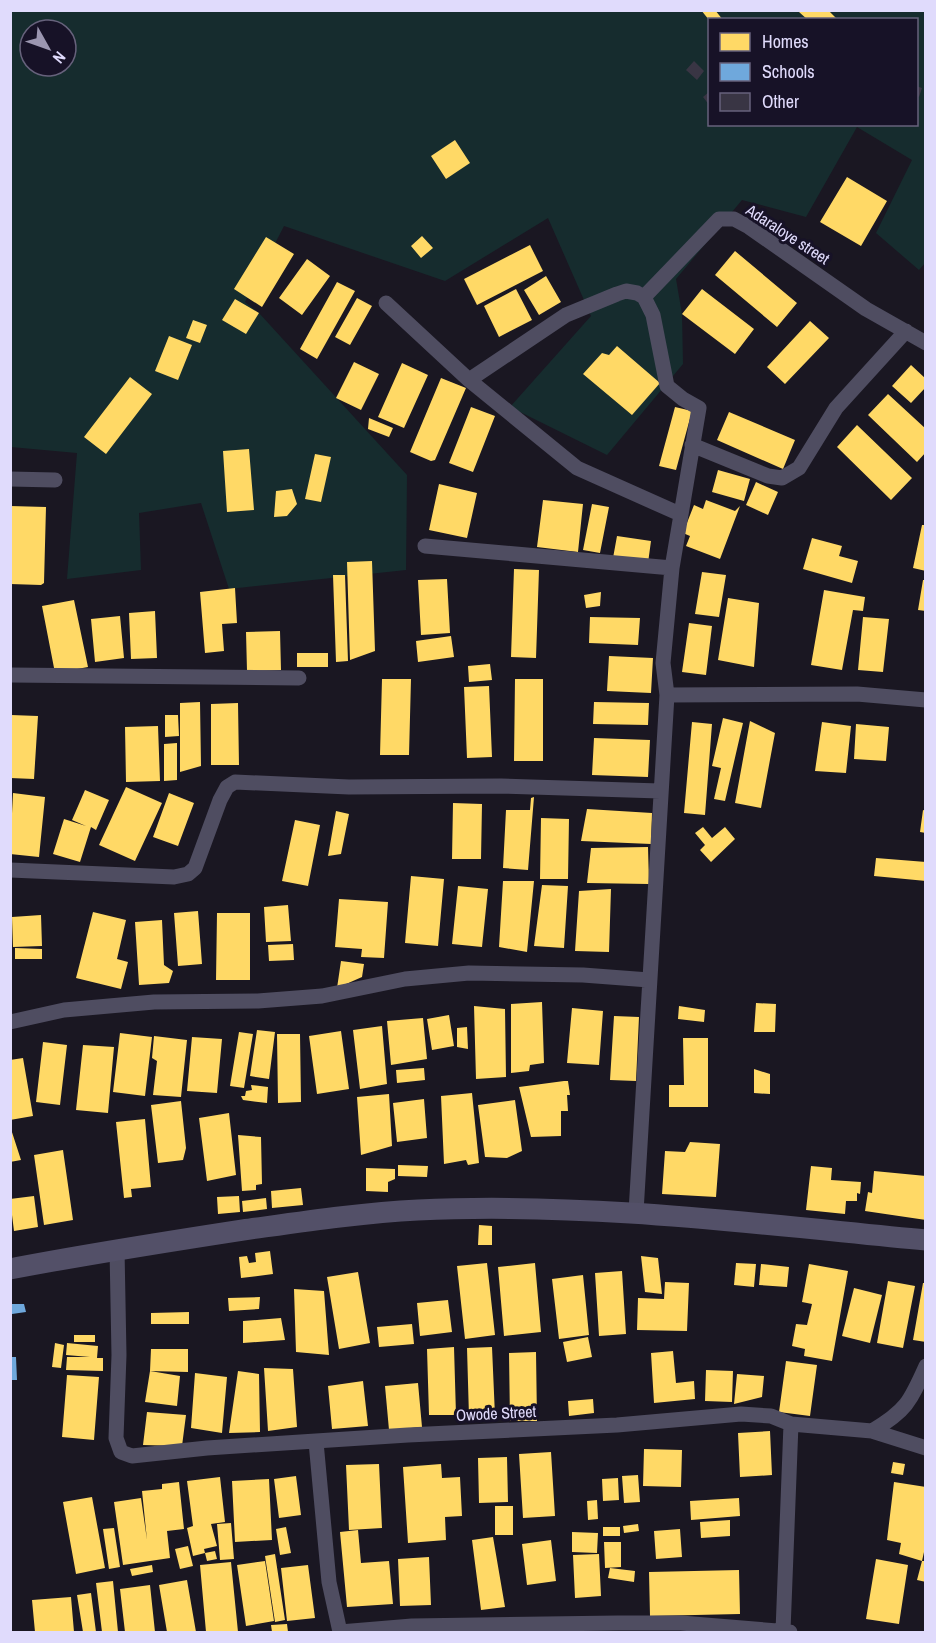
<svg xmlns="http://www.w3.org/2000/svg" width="936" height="1643" font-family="'Archivo Narrow',sans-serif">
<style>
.green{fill:#162c2e;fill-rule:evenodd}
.homes{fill:#ffd966}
.schools{fill:#6fa8dc}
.building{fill:#393544}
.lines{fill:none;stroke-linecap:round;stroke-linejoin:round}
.street{stroke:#4f4d61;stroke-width:15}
.secondary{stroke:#535068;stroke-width:21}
.labels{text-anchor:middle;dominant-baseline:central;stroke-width:6;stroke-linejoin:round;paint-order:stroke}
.street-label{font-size:16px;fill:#e0dbfc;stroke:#171227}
</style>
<rect width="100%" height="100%" fill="#1a1722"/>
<!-- green -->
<path class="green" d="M10 11H925V263L919 270 876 233 912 160 857 127 806 217 742 200 676 279 682 314 683 364 607 455 510 407 591 316 548 218 445 281 284 226 245 302 259 313 407 475 406 570 229 589 201 503 139 513 141 570 67 579 77 453 11 447ZM710 20H916V124H710ZM30 30H66V66H30Z"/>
<!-- homes -->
<path class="homes" d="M701 10H715L723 20H709Z
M801 10H828L838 20H808L799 12Z
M455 140 470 163 446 179 431 156Z
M847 177 887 201 861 246 820 222Z
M422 236 433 248 421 258 411 246Z
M266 237 294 254 262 307 234 289Z
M530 245 543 271 477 305 464 279Z
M735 251 797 303 777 327 715 275Z
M307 259 330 276 302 315 279 298Z
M546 276 561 302 539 315 524 290Z
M337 282 355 291 317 359 300 349Z
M516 289 532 320 499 337 484 306Z
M702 289 754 329 735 354 682 314Z
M357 298 372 306 350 345 335 337Z
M235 299 259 313 246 334 222 320Z
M193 320 207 325 200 343 186 338Z
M810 321 829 338 785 384 767 367Z
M169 336 192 345 178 380 155 371Z
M617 346 660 383 632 415 583 374 602 353 609 355Z
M354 362 379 374 361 410 336 398Z
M402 363 428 375 404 428 378 417Z
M911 365 926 379V387L911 403 892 386Z
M130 377 152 394 106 454 84 437Z
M441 378 466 388 435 460 431 461 410 452Z
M888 394 926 429V452L917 462 868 415Z
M471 407 495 416 473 472 449 463Z
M675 407 692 411 676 470 659 466Z
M729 412 795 440 783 469 717 440Z
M369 418 393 428 389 437 368 429Z
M857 425 912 478 891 500 837 447Z
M249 449 254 510 227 512 223 451Z
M315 454 331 457 321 502 305 499Z
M718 470 750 479 744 501 712 492Z
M756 482 778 492 768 515 746 505Z
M439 484 477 493 467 538 429 530Z
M292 489 297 504 287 516 274 517 276 491Z
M543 500 583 504 578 552 537 547Z
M706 500 735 511 740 506 720 559 686 546 690 536 683 533 694 505 703 509Z
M592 504 609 507 600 553 583 550Z
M10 506 46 507 44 583 41 585 10 584Z
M922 525H926V571L913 568Z
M617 536 651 541 648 563 613 558Z
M812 538 842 546 839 556 858 561 852 583 803 569Z
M372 561 375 651 350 660 347 562Z
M514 569 539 570 536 658 511 657Z
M702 572 726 575 719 617 695 614Z
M333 575H345L348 661 336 662Z
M447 579 450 633 421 635 418 580Z
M923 580H926V611L918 610Z
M235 588 237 623 222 624 224 651 205 653 200 592Z
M824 590 865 597 863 611 853 610 842 670 811 665Z
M601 592 600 606 586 608 584 595Z
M728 598 759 603 754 667 718 660Z
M74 600 88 667 55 673 42 606Z
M155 611 157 658 131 659 129 613Z
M120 616 124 658 95 662 91 619Z
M590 617 640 618 638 645 589 643Z
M863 617 889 619 883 672 858 670Z
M689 623 712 626 706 675 682 672Z
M280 631 281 670 247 671 246 632Z
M451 636 454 657 418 662 416 641Z
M297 653H328V667H297Z
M609 656 653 658 651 693 607 691Z
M490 664 492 680 469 682 468 666Z
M382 679H411L409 755H380Z
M515 679H543V761H514Z
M489 686 492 757 467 758 464 687Z
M200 702 201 766 180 772V703Z
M594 702 649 703 648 725 593 724Z
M238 703 239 765H211V704Z
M11 715 38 716 34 779 10 778Z
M165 715H178L179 736 165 737Z
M723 718 743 723 725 801 714 799 721 768 712 766Z
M750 721 775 733 761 808 735 803Z
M692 722 712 724 705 815 684 813Z
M822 722 851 726 846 773 815 771Z
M856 724 889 727 886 761 854 759Z
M158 726 160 781 126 782 125 727Z
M594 738 650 740 648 777 592 775Z
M177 743V780L164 781V744Z
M126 787 162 803 135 861 99 845Z
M85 790 109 800 96 830 91 827 80 862 53 854 64 819 86 826 72 820Z
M13 793 45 797 39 857 10 854Z
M169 793 194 803 178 846 153 837Z
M534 797 528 870 503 868 506 810H530L531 798Z
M453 803 482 804 481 859H452Z
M587 809 652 813 651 844 581 841Z
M923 810 926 811V833L920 832Z
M336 811 349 814 341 854 328 856Z
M541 818 569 819 568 879H540Z
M295 820 320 825 308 886 282 881Z
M703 827 712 838 725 827 735 839 711 862 700 850 705 845 695 833Z
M648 847 649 884 587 883 591 848Z
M876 858 926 862V881L874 876Z
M411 876 444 879 438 946 405 943Z
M503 881H534L527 952 499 947Z
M542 885 568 886 564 948 534 946Z
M458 886 488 889 482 947 452 944Z
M611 889 609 952 575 951 579 891Z
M339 899 388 902 384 958 361 957 362 949 335 947Z
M288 905 291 941 266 942 264 907Z
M198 911 202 964 178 966 174 913Z
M93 912 126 920 117 959 128 962 121 989 76 978Z
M217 913H250V980H216Z
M41 915 42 946 13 947 12 917Z
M162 920 164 965 173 971 169 983 139 985 135 922Z
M293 944 294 960 269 961 268 945Z
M15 948 42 949V959H15Z
M341 961 364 964 362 977 337 988Z
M542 1002 544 1063 530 1065 529 1071 511 1073V1004Z
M756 1003 776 1004 775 1032H754Z
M474 1006 505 1009 506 1077 476 1079Z
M679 1006 705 1010 704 1022 678 1019Z
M572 1008 603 1011 599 1065 567 1063Z
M449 1015 454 1046 432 1050 427 1019Z
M614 1016 639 1017 636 1081 610 1080Z
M423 1018 427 1059 391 1065 387 1021Z
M382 1026 387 1084 360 1089 353 1030Z
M467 1027 468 1049 457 1047V1028Z
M257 1030 275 1032 269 1079 250 1076Z
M341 1031 349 1089 317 1094 309 1036Z
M239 1032 253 1034 244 1088 230 1086Z
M120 1033 152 1037 145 1096 113 1092Z
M277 1034H300L301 1102 278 1103Z
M154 1036 187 1040 181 1097 153 1095 157 1061 152 1058Z
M192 1037 222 1039 217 1093 187 1091Z
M683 1038H708V1107H669V1085H684Z
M43 1042 67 1045 60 1105 36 1102Z
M83 1045 114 1047 108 1113 76 1110Z
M23 1058 33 1116 10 1120V1060Z
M424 1068 425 1080 397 1083 396 1070Z
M754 1069 770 1074V1094L754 1093Z
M564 1081H568L570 1095H567L568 1111H561V1136L531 1137 519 1087Z
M251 1085 268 1087 267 1103 243 1100 241 1096H245L246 1091 252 1090Z
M472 1093 479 1163 468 1165 466 1160 444 1164 441 1096Z
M389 1094 392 1146 361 1155 357 1097Z
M424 1099 427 1138 397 1142 393 1103Z
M515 1100 522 1151 507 1158 485 1157 478 1105Z
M181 1101 186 1148 183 1160 158 1163 151 1105Z
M229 1113 236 1175 207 1181 199 1118Z
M145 1119 151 1187 131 1189 132 1197 124 1198 116 1122Z
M10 1126 21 1160 10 1162Z
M238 1135 261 1137 262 1184 256 1185V1190L242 1191Z
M690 1142 720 1144 716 1197 662 1194 665 1151 685 1152Z
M63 1150 73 1220 44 1225 34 1155Z
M398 1165 428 1166 427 1177 398 1176Z
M811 1166 832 1168 831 1180 861 1182 860 1194 857 1193V1201H846L845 1214 806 1210Z
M366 1168 395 1169V1179L388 1182V1192L366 1191Z
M874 1171 926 1176V1220L865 1211 868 1192 872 1193Z
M301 1188 303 1205 272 1208 271 1191Z
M34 1196 38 1227 14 1231 10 1199Z
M239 1196 240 1212 218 1214 217 1197Z
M266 1198 267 1209 243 1212 242 1201Z
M479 1225 492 1226V1245H478Z
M270 1251 273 1274 241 1278 239 1257 247 1256 249 1263 256 1262 255 1253Z
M641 1256 658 1258 662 1294 645 1292Z
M487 1263 495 1335 465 1339 457 1266Z
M535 1263 541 1332 504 1336 498 1267Z
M736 1263 756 1264 754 1287 734 1285Z
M761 1264 789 1267 787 1287 759 1285Z
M809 1264 848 1271 832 1361 804 1356 805 1349 792 1346 796 1324 807 1325 812 1304 802 1302Z
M622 1271 626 1334 599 1336 595 1273Z
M358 1272 370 1343 339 1349 327 1277Z
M583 1275 589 1335 559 1339 552 1279Z
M888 1281 915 1286 903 1348 877 1343Z
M665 1282 689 1283 687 1331 637 1330 638 1298 664 1299Z
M923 1283H926V1342L913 1340Z
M854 1288 882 1295 870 1343 842 1336Z
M294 1289 324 1291 329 1355 296 1352Z
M260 1297 259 1309 229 1311 228 1298Z
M448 1300 452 1332 420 1336 417 1303Z
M189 1312V1324H151V1313Z
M281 1318 285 1340 243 1343V1321Z
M412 1324 414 1344 379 1347 377 1327Z
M74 1335H95V1342H74Z
M588 1337 592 1357 567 1362 563 1342Z
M55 1343 64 1345 61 1368 52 1367Z
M67 1343 98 1346 97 1358H103V1371L66 1370 67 1357H90L66 1355Z
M454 1347 456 1415H429L427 1349Z
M492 1347 495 1416 469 1417 467 1348Z
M151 1349H188V1372L150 1371Z
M673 1351 676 1383 694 1381 695 1399 654 1403 651 1353Z
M536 1352 537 1421H510L509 1353Z
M786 1361 817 1365 810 1416 779 1412Z
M264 1368 293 1369 297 1427 268 1431Z
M706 1370 733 1371 732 1402 705 1401Z
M150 1371 180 1376 177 1406 145 1402Z
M238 1371 259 1374 260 1432 229 1433Z
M195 1373 227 1377 222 1433 191 1428Z
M737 1374 764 1376 762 1397 734 1404Z
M67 1375 99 1377 94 1440 62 1437Z
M363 1381 368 1426 332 1429 328 1386Z
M418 1383 422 1427 389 1430 385 1386Z
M593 1399 594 1413 569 1416 568 1401Z
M147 1412 186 1415 182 1446 143 1445Z
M770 1431 772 1475 740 1477 738 1433Z
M644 1449 682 1450 681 1487 643 1486Z
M551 1452 555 1516 523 1518 519 1454Z
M507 1457 508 1502 479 1503 478 1458Z
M893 1462 905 1464 903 1475 891 1473Z
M379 1464 382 1528 349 1530 346 1465Z
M441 1464 442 1478 460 1477 462 1516 445 1517 446 1540 408 1543 403 1467Z
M638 1475 640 1502 624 1503 622 1476Z
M296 1476 301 1515 279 1518 274 1479Z
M220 1477 225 1522 211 1524 217 1546 204 1549 205 1553 215 1551 217 1559 207 1561 205 1553 193 1556 187 1528 193 1526 187 1481Z
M618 1478 619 1500 603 1501 602 1479Z
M269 1479 272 1540 235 1542 232 1481Z
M179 1482 184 1529 167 1531 170 1558 123 1565 114 1502 141 1498 147 1540 142 1491 162 1489V1484Z
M894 1482 926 1487V1543L922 1561 899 1554 901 1543 887 1540Z
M92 1497 105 1568 76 1574 63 1502Z
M739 1498 740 1516 691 1520 690 1501Z
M597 1500 598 1519 588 1520 587 1501Z
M495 1506H513V1535H495Z
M730 1520V1536L701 1538 700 1522Z
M231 1523 234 1559 220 1560 217 1524Z
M638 1524 639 1531 624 1533 623 1526Z
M286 1527 291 1553 280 1555 276 1529Z
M603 1527H620V1536H603Z
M114 1528 120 1567 109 1569 103 1529Z
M680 1529 682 1557 656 1559 654 1531Z
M358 1530 361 1563 389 1561 393 1604 347 1607 340 1532Z
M572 1532 598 1533 597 1553 572 1552Z
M493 1537 505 1607 481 1610 472 1540Z
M551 1540 556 1581 527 1585 522 1544Z
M604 1542H621V1567L605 1568Z
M188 1546 193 1566 180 1569 175 1549Z
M275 1554 285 1620 275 1622 265 1556Z
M599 1554 601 1596 575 1598 573 1555Z
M429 1557 431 1605 400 1606 398 1559Z
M876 1559 908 1565 899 1624 866 1619Z
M265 1561 274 1621 246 1626 237 1565Z
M922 1561H926V1582L917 1580Z
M231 1562 238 1632H206L200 1565Z
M152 1565 153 1572 132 1576 130 1569Z
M308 1565 315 1618 287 1621 281 1568Z
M610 1568 635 1571 634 1582 608 1578Z
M739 1570 740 1614 650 1616 649 1572Z
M187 1580 196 1632H167L159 1585Z
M113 1581 118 1632H102L96 1583Z
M150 1585 155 1632H125L120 1589Z
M91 1593 96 1632H83L77 1595Z
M71 1597 74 1632H35L32 1600Z
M287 1624 288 1632H272L271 1625Z"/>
<!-- schools -->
<path class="schools" d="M10 1304H24L26 1312 12 1314Z
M10 1357H16L17 1380H10Z"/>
<!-- building -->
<path class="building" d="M694 61 704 71 697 80 686 70Z
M916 86 922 88 919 97 916 96Z
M710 91V106L703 97Z"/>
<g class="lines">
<!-- street -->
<path class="street" d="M644 297 719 219H734L749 227 866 309 926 343
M386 303 469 380 577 468 680 514
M469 380 566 315 617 294 626 291 637 293 644 297 653 315 667 386 683 399 699 408 672 568 663 663 667 695 636 1212
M692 445 768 476 782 478 799 468 836 408 906 331
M10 479 55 480
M425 546 672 568
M10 675 299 678
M667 695 857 694 926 700
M10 870 174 877 188 874 195 868 220 800 227 787 235 782 349 787 501 786 660 791
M10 1022 64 1010 154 1002 258 1001 322 996 405 979 469 973 583 975 649 980
M117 1249 119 1355 116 1438 121 1452 132 1456 207 1448 408 1435 617 1425 741 1414 771 1416 791 1424 872 1431 926 1448
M872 1431C906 1411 910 1402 926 1366
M316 1442 329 1582 340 1632
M783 1631 791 1424
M340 1632 412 1626 618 1623H681L790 1632"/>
<!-- secondary -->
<path class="secondary" d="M10 1269C88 1254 165 1242 243 1230 301 1222 360 1213 418 1210 588 1202 757 1224 926 1240"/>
</g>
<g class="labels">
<!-- street labels -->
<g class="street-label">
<text transform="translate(788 234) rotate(33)">Adaraloye street</text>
<text transform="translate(496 1413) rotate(-3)">Owode Street</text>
</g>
</g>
<!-- border -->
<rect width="936" height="1643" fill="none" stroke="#e0dbfc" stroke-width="24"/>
<!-- legend -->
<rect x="708" y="18" width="210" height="108" fill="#171227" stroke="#67627c" stroke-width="1.5"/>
<rect x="720" y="33" width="30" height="18" fill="#ffd966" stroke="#67627c" stroke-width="1.5"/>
<text x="762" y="48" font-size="18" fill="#e0dbfc">Homes</text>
<rect x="720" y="63" width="30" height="18" fill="#6fa8dc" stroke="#67627c" stroke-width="1.5"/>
<text x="762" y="78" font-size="18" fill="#e0dbfc">Schools</text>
<rect x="720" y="93" width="30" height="18" fill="#393544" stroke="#67627c" stroke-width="1.5"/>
<text x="762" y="108" font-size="18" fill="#e0dbfc">Other</text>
<!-- north arrow -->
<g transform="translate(48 48) rotate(130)"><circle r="28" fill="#171227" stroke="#67627c" stroke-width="1.5"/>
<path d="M0-4.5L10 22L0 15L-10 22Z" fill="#9b96b0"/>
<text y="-9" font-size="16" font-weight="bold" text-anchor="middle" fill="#e0dbfc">N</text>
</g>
</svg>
